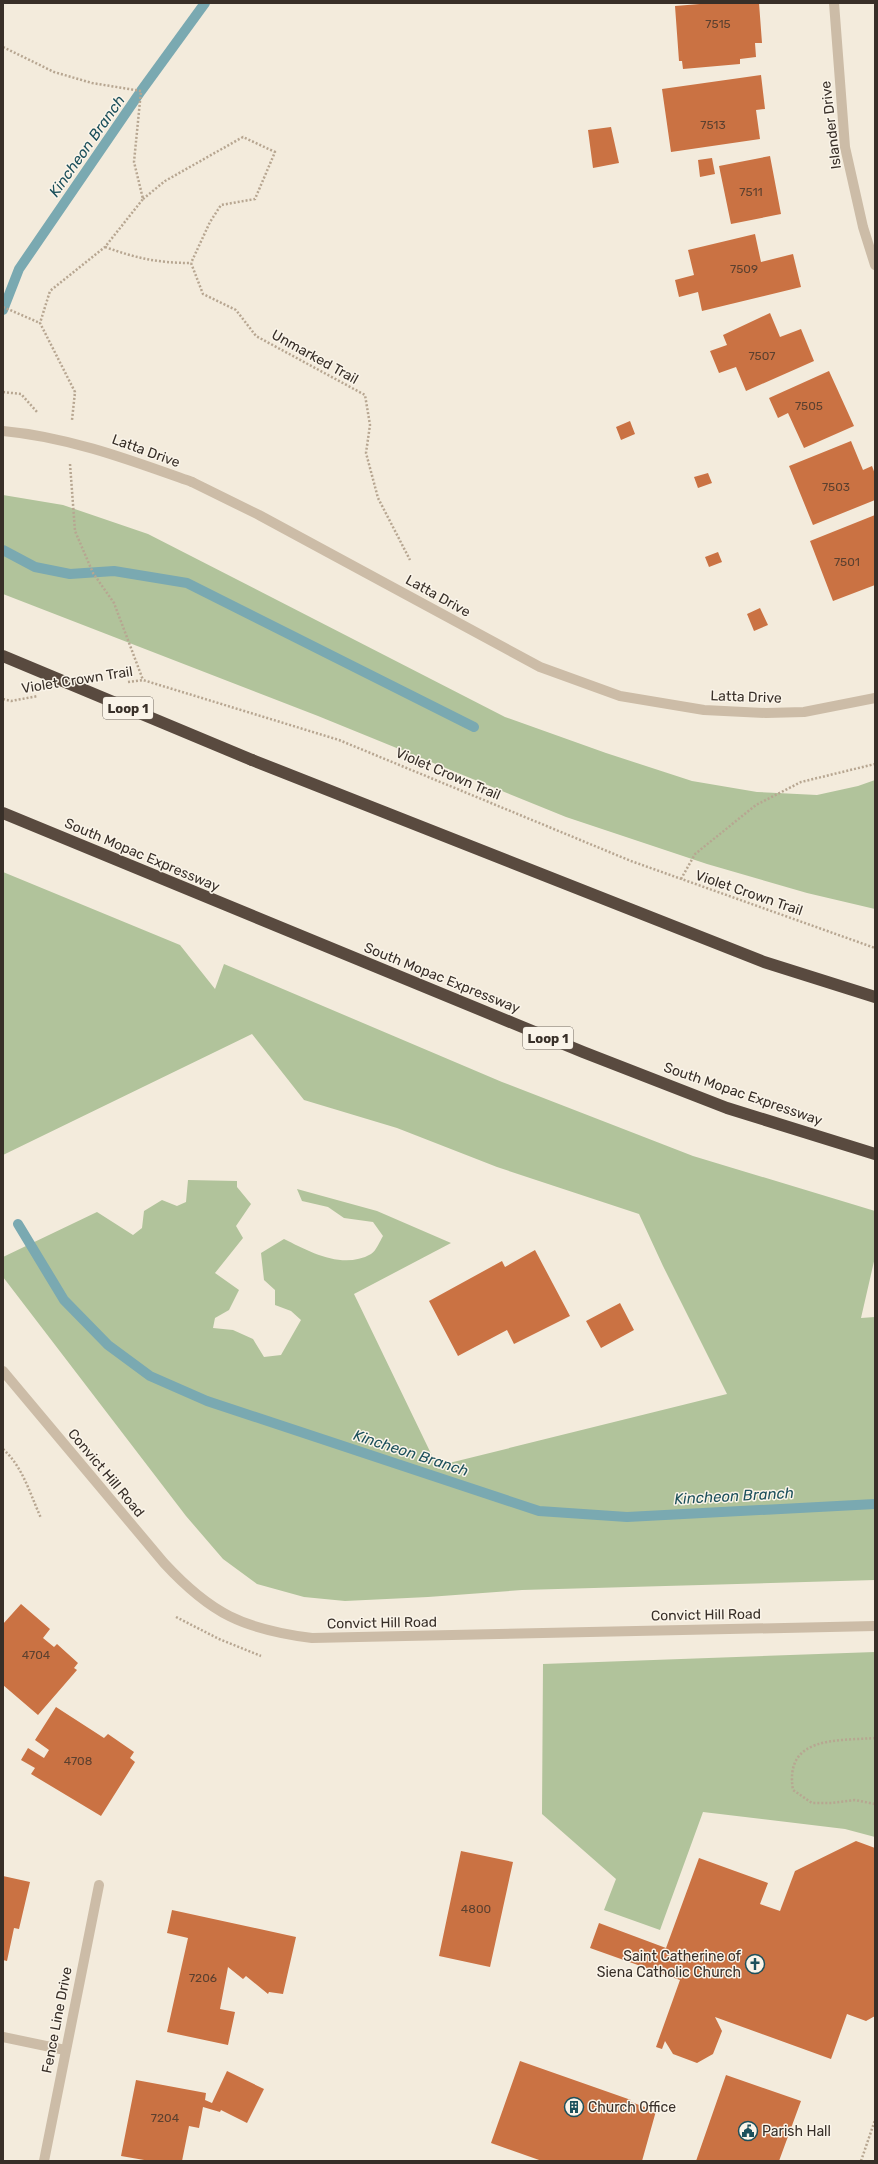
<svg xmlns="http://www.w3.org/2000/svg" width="878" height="2164" font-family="Rubik,sans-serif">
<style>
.green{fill:#b1c39b}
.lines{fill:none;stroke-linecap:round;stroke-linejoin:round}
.stream{stroke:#7aa9b1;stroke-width:10}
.building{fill:#ca7243}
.path{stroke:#b7a691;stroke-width:2.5;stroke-dasharray:2 2;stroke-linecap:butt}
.minor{stroke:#ccbca7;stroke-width:10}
.highway{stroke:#594a3f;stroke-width:12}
.minor-bridge{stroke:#ccbca7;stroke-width:10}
.highway-bridge{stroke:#594a3f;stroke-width:12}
.labels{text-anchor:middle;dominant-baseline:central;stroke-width:3;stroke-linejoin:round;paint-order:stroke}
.number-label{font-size:12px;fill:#5c402f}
.shield{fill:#faf4e9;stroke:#726a62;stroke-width:1}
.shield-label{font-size:13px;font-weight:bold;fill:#382f28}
.street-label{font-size:14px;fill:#382f28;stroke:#faf4e9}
.poi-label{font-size:14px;fill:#382f28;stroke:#faf4e9;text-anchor:start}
.water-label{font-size:15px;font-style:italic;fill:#1c505b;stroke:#faf4e9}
</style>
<rect width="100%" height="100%" fill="#f3ebdc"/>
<!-- green -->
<path class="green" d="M3 495 63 505 148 534 505 717 606 753 692 781 757 792 817 795 858 786 875 780V909L807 893 707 864 566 817 318 716 3 594Z
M3 872 180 945 215 989 224 964 502 1082 693 1156 875 1211V1257L861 1318 875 1317V1580L522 1590 428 1597 345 1601 304 1597 257 1584 223 1559 186 1516 3 1277V1257L97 1212 133 1235 142 1228 144 1211 162 1200 177 1206 186 1202 188 1180 237 1181V1187L251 1204 236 1226 243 1238 215 1273 239 1290 229 1310 215 1318 213 1328 233 1330 253 1339 264 1357 281 1355 301 1320 291 1311 275 1305V1290L264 1280 261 1253 284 1239C310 1252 343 1270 371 1254 376 1251 380 1241 383 1236L373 1222 344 1218 328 1207 302 1201 297 1189 377 1211 451 1243 354 1294 437 1466 727 1394 663 1266 639 1214 497 1167 397 1128 304 1100 252 1034 3 1155Z
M875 1652V1837L845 1829 703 1812 660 1930 604 1910 616 1879 542 1814 543 1664Z"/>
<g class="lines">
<!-- stream -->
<path class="stream" d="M3 310 19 269 141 91 205 3
M3 550 35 567 70 574 114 571 187 583 474 727
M18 1224 64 1300 108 1345 150 1376 207 1401 539 1511 627 1517 875 1504"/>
</g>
<!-- building -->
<path class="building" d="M712 3H759L762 43H755L756 57 740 59V64L683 69 682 61H679L675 6Z
M761 75 765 109 756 110 760 139 671 152 662 89Z
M611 127 619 163 593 168 588 130Z
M770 156 781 214 731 224 719 166Z
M712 158 715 174 700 177 698 160Z
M755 234 761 262 793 254 801 287 702 311 698 292 679 297 675 280 694 275 688 250Z
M770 313 780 337 801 329 814 361 746 391 736 367 719 373 710 351 727 345 723 335Z
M829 371 854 426 804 448 788 413 778 418 769 398Z
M630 421 635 434 621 440 616 427Z
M851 441 863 470 872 466 875 474V500L813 525 789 466Z
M708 473 712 483 698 488 694 477Z
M875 515V585L833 601 810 541Z
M718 552 722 562 709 567 705 557Z
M760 608 768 625 754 631 747 614Z
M535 1250 570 1316 514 1344 507 1330 458 1356 429 1301 502 1261 505 1267Z
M620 1303 634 1330 601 1348 586 1321Z
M21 1604 50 1629 43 1638 54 1647 57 1644 78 1663 74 1668 77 1670 38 1715 3 1685V1624Z
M56 1707 104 1738 108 1734 134 1752 130 1758 135 1762 101 1816 31 1774 35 1768 21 1760 28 1748 44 1758 49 1750 35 1740Z
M856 1841 875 1848V2016L866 2021 847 2014 831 2059 715 2017 722 2031 713 2054 697 2063 673 2054 665 2041 662 2049 656 2047 680 1980 590 1948 599 1923 666 1948 699 1858 768 1883 760 1904 780 1911 795 1871Z
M461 1851 513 1862 490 1967 439 1956Z
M3 1876 30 1882 19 1929 14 1928 7 1961 3 1960Z
M172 1910 296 1937 283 1994 269 1992 268 1994 246 1976 243 1979 228 1967 220 2009 235 2012 228 2045 167 2032 188 1938 167 1933Z
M520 2061 631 2100V2102L656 2111 642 2161H542L491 2143Z
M227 2071 264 2089 247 2123 221 2110 220 2112 203 2107 199 2128 189 2126 182 2161H150L121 2156 136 2080 206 2093 205 2100 212 2103Z
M726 2075 801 2101 779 2161H696Z"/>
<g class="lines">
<!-- path -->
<path class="path" d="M3 47 54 72 92 83 141 91 134 162 143 199 105 247 50 291 40 323 75 392 72 420
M143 199 165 181 243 137 275 152 255 199 221 205 210 222 191 263
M105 247C136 258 157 263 191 263L203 294 236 310 256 336 365 395 370 425 366 453 378 498 410 560
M3 307 40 323
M3 392 21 394 38 413
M70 464 75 531 93 573 114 603 143 680
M128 682 143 680 339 740 631 861 875 948
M3 699 11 701 38 696
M681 879 695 854 756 805 801 782 875 764
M3 1449C23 1467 30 1494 41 1518
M176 1617 219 1639 261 1656
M875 1738C836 1741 784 1736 793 1790L812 1803H832L855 1800 875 1804
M861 2161 875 2120"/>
<!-- minor -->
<path class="minor" d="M834 3 845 147 863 227 875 265
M192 482 259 515 540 667 620 696 704 710 766 713 804 712 875 698
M3 1371 164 1563C211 1614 243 1629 312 1638L875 1626
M3 2037 65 2050
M44 2161 99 1885"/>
<!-- highway -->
<path class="highway" d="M252 760 764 962 875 997
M3 813 583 1052 727 1108 875 1154"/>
<!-- minor-bridge -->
<path class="minor-bridge" d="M3 431C69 437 130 460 192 482"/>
<!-- highway-bridge -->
<path class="highway-bridge" d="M3 656 252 760"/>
</g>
<!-- icons -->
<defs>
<g id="church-ring" transform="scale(1)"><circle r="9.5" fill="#faf4e9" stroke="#1c505b" stroke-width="1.5"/><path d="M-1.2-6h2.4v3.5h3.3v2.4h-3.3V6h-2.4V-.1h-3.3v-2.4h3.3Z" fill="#1c505b"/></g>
<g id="building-ring" transform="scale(1)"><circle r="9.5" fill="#faf4e9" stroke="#1c505b" stroke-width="1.5"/><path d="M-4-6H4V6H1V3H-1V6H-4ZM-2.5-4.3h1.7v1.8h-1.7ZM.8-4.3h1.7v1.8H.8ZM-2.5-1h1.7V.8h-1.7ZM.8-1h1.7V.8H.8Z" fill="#1c505b"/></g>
<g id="civic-ring" transform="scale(1)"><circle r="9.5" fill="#faf4e9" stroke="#1c505b" stroke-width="1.5"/><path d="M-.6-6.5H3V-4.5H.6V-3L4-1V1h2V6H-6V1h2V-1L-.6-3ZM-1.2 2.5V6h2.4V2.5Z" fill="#1c505b"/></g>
</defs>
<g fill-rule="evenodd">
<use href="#church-ring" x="755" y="1964"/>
<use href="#building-ring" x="574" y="2107"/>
<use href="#civic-ring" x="748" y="2131"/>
</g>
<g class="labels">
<!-- number labels -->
<g class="number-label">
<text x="718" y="24">7515</text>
<text x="713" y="125">7513</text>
<text x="751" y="192">7511</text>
<text x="744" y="269">7509</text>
<text x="762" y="356">7507</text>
<text x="809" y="406">7505</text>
<text x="836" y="487">7503</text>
<text x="847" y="562">7501</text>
<text x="36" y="1655">4704</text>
<text x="78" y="1761">4708</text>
<text x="476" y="1909">4800</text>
<text x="203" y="1978">7206</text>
<text x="165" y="2118">7204</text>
</g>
<!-- shield labels -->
<g class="shield">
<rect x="103" y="697" width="50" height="22" rx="3"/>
<rect x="523" y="1027" width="50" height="22" rx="3"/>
</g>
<g class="shield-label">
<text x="128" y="708">Loop 1</text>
<text x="548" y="1038">Loop 1</text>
</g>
<!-- street labels -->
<g class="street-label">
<text transform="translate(831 125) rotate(-97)">Islander Drive</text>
<text transform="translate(315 357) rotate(29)">Unmarked Trail</text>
<text transform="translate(146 451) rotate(20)">Latta Drive</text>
<text transform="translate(438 596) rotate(29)">Latta Drive</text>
<text transform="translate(77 680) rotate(-9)">Violet Crown Trail</text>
<text transform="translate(746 697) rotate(2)">Latta Drive</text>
<text transform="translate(448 774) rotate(23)">Violet Crown Trail</text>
<text transform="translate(142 855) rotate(23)">South Mopac Expressway</text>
<text transform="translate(749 893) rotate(19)">Violet Crown Trail</text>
<text transform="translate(442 978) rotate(22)">South Mopac Expressway</text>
<text transform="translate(743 1094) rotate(19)">South Mopac Expressway</text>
<text transform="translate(106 1473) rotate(50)">Convict Hill Road</text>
<text transform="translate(706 1615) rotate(-1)">Convict Hill Road</text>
<text transform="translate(382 1623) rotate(-1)">Convict Hill Road</text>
<text transform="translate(57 2020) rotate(-79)">Fence Line Drive</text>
</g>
<!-- poi labels -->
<g class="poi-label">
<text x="741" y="1956" text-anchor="end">Saint Catherine of<tspan x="741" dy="16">Siena Catholic Church</tspan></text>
<text x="588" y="2107">Church Office</text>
<text x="762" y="2131">Parish Hall</text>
</g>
<!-- water labels -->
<g class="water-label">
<text transform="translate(87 146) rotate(-55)">Kincheon Branch</text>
<text transform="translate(411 1453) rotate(18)">Kincheon Branch</text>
<text transform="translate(734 1496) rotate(-3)">Kincheon Branch</text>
</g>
</g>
<!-- border -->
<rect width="878" height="2164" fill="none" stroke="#382f28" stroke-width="8"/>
</svg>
